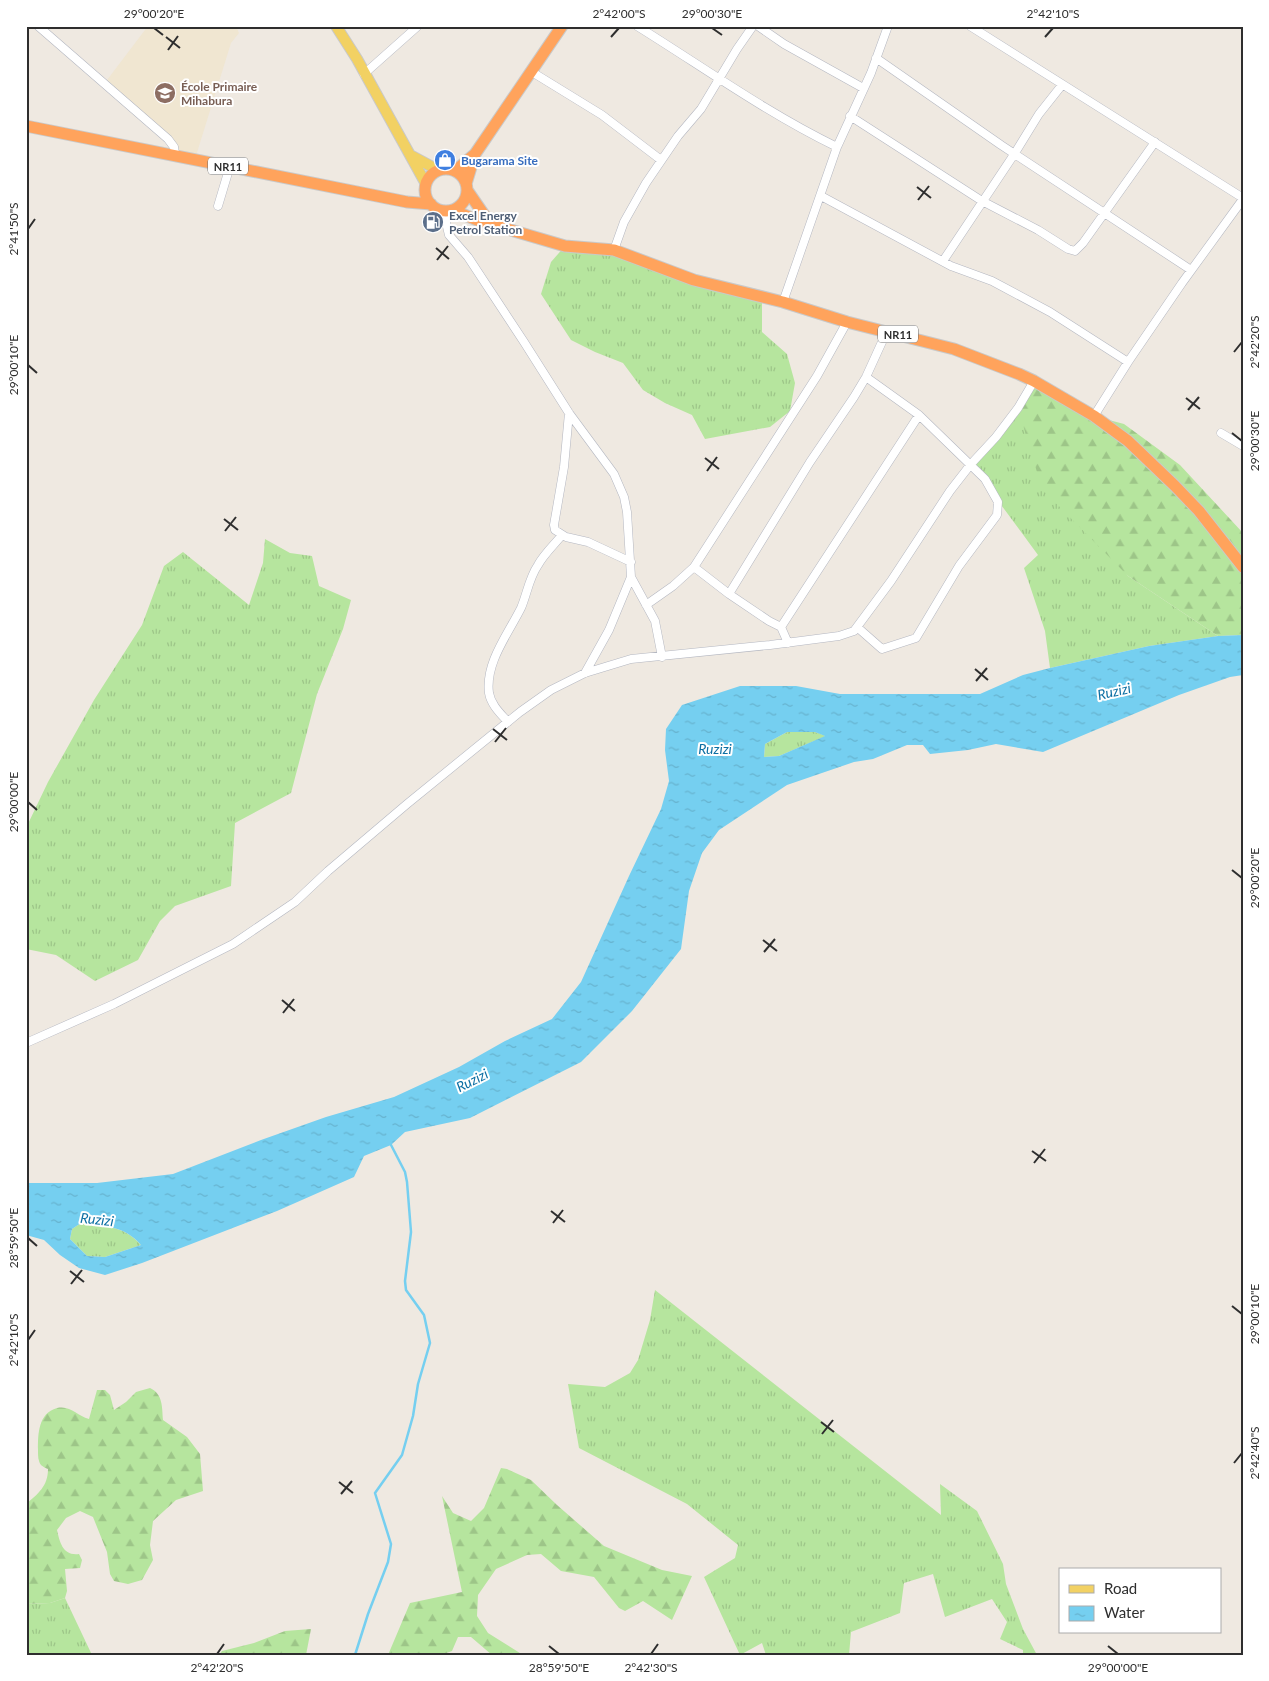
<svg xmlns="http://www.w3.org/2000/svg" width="1269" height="1681" font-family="Lato,sans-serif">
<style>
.education{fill:#f0e6d1}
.grass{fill:url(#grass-tufts)}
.forest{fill:url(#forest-firs)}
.water{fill:url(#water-ripples);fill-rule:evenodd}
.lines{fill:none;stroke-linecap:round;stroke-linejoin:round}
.stream{stroke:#75cff0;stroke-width:2.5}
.minor-casing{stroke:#b4b7c1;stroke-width:9}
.major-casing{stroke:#c9c9c9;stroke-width:12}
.highway-casing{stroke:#c9c9c9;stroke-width:13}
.minor{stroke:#fff;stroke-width:8}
.major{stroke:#f2d163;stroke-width:10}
.highway{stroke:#ffa35c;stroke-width:11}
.ticks{fill:none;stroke:#2e2e2e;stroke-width:2}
.labels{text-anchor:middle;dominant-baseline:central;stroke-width:4;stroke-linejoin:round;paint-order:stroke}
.shield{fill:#fff;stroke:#6d6d6d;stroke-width:1}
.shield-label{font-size:11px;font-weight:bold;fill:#2e2e2e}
.education-label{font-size:12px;font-weight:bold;fill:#785e54;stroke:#fff;text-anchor:start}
.shop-label{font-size:12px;font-weight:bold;fill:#366cbe;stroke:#fff;text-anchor:start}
.service-label{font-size:12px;font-weight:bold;fill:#4e5e75;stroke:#fff;text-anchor:start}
.water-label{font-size:14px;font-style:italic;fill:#0d6fa3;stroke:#fff}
.neatline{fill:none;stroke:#2e2e2e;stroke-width:2}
.ticks-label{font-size:12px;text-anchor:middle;fill:#2e2e2e}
</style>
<defs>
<pattern id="grass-tufts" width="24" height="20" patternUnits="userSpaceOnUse" patternTransform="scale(1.25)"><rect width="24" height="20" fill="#b6e59e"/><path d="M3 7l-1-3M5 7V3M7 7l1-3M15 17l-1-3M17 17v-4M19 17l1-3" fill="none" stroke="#9dc588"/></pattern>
<pattern id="forest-firs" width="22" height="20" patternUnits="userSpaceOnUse" patternTransform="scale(1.25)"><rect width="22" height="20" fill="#b6e59e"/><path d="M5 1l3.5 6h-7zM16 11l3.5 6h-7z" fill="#9dc588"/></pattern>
<pattern id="water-ripples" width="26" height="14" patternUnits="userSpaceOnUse" patternTransform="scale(1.25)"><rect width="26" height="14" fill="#75cff0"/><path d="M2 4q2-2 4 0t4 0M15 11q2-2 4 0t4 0" fill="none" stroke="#66b2ce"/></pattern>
</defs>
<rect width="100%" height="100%" fill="#efe9e1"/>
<!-- education -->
<path class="education" d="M148 26H236L239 33 231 43 195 159 175 154 174 147 104 84Z"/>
<!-- grass -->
<path class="grass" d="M565 246 614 250 762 296V332L787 354 795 383 790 411 770 427 705 439 692 415 665 403 643 390 623 363 595 352 571 340 541 294 551 262Z
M1018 408 1128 576 1218 636 1149 646 1050 668 1045 631 1024 568 1038 555 971 464Z
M265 539 290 553 312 556 319 586 351 600 343 629 317 694 291 793 235 823 231 886 175 906 160 921 138 960 95 981 56 955 26 949V828L48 782 94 700 142 625 164 566 183 552 249 605 263 563Z
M787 732H815L826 736 779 756 764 757 765 744Z
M81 1223C107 1228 122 1224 141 1245L105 1257 87 1256 70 1239 72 1229Z
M655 1290 941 1515 940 1484 977 1511 1003 1564 1006 1584 1023 1629 1037 1655H1023V1650L1000 1639 1007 1622 992 1599 945 1617 933 1574 904 1583 900 1613 851 1632 849 1655H766L762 1643 740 1655 704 1577 735 1558 738 1545 687 1504 579 1448 568 1384 605 1387 630 1373 638 1360 650 1320Z
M65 1598 92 1655H26V1604L50 1603Z"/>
<!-- forest -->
<path class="forest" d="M1034 381 1094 416 1124 424 1180 465 1243 533V635L1218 636 1128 576 1042 489 1018 408Z
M150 1388C163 1394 162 1407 163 1420L187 1437 200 1454 203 1491 176 1500 153 1521 150 1545 153 1560 142 1580 128 1584 114 1581 110 1574 107 1552 93 1517 80 1511 66 1518 57 1530C60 1543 63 1556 79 1554L82 1560 80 1568 65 1569 67 1591 65 1598 50 1603 26 1604V1504C38 1494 48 1486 48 1469 47 1469 42 1466 41 1465 38 1461 38 1455 38 1450 38 1435 38 1413 57 1408 71 1405 77 1416 89 1419L97 1390H105L110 1395 114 1410 126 1402 136 1392Z
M501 1468 507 1469 531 1480 557 1505 604 1546 662 1570 692 1576 672 1620 643 1601 625 1611 619 1608 594 1577 561 1571 541 1554 527 1555 496 1569 478 1595 477 1616 488 1633 523 1655H492L471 1637H458L452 1651 441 1655H388L410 1603 462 1592 442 1496 453 1513 471 1521 484 1508Z
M311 1629 306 1655H219L222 1651 254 1643 285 1631Z"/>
<!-- water -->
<path class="water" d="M1243 635V675L1230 677 1179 695 1043 752 996 744 968 750 930 754 923 745H907L873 759 854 762 787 785 719 830 702 853 689 891 681 949 632 1011 581 1062 470 1118 405 1132 391 1145 364 1156 354 1177 277 1211 142 1263 105 1275 79 1268 60 1255 44 1240 26 1235V1183H97L173 1174 261 1140 326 1117 394 1097 459 1067 505 1041 552 1019 581 982 629 876 661 809 669 781 665 750 666 729 682 705 740 686H796L840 694H980L1023 675 1050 668 1149 646 1218 636ZM787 732H815L825 736 779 756 764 757 765 744ZM81 1223C105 1227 124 1225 141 1245L105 1257 87 1256 70 1239 72 1229Z"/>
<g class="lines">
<!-- stream -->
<path class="stream" d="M355 1655 368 1614 388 1562 391 1544 375 1493 402 1455 413 1416 418 1384 430 1343 424 1315 406 1290 405 1281 411 1232 407 1182 405 1172 390 1143"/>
<!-- minor casing -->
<g class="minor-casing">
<path id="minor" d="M38 26 168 139 174 147 175 154
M637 26C703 67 767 113 837 147
M758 26 784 44 863 88
M970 26 1243 198
M876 58 1001 145 1191 270
M532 72 602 115 661 160
M364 74 418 26
M850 116 982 201 1038 230 1068 249 1075 251 1083 243 1155 142
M821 196 951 266 992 281 1050 312 1128 362
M218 206 230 166
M443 210 449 235 468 257 524 342 569 413 614 474 624 497 627 512 631 577 655 621 662 657
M614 250 624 222 646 183 678 136 701 109 737 49 753 26
M943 261 1015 153 1039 114 1062 85
M783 302 837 147 871 73 888 26
M569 413 564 467 554 525 555 530 566 537 588 542 631 562
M1094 416 1128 362 1182 283 1243 199
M1221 433 1243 446
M694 567 817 376 847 322
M729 594 810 462 854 397 866 377 887 331
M646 605 673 586 694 567 729 594 769 621 781 627 788 643
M781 627 919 415
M857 627 882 649 916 638 959 566 997 515 998 502 985 479 919 415 866 377
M585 673 609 630 631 577
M508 722C501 714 491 705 489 693 485 663 508 634 521 608 527 594 529 578 538 565 544 554 554 545 562 535
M26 1043 114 1004 233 944 295 902 328 871 407 804 520 712 551 690 585 673 631 659 770 645 839 636 854 631 891 581 950 491 971 464 996 437 1018 408 1034 381"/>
</g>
<!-- major casing -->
<g class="major-casing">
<path id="major" d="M336 26 357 59 426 184
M412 156 438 170"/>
</g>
<!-- highway casing -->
<g class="highway-casing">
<path id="highway" d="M26 126 407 202 431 204
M425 190a21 21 0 1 1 42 0a21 21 0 1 1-42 0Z
M455 171 475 154 562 26
M466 184 475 154
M467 190 489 222
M452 210 477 220 565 246 614 250 694 280 783 302 847 322 954 349 1019 374 1034 381 1094 416 1128 441 1175 486 1199 511 1243 567"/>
</g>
<!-- minor -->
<use href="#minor" class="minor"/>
<!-- major -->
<use href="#major" class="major"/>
<!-- highway -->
<use href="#highway" class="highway"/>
</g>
<!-- ticks -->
<path class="ticks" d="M154 28 163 35M712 28 722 35M166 37 180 48M611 37 619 28M1045 37 1053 28M168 50 178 36M917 187 931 198M918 200 929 186M28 229 35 219M436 248 449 259M437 260 448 246M1234 352 1242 342M28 365 37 373M1186 398 1200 409M1188 410 1199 397M1232 433 1242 441M705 458 719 469M707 471 717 457M224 519 238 530M225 531 236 517M975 669 988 680M976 681 987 668M493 729 507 740M495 742 506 728M28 802 37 810M1232 870 1242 878M763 940 777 951M764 952 775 939M282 1000 295 1011M283 1013 294 999M1032 1151 1046 1161M1034 1163 1045 1149M551 1211 565 1222M553 1223 563 1210M28 1238 37 1246M70 1271 84 1282M71 1284 82 1270M1232 1306 1242 1314M28 1340 35 1330M821 1422 834 1432M822 1434 833 1420M1234 1463 1242 1453M339 1482 353 1493M341 1494 352 1481M549 1646 559 1654M1108 1646 1118 1654M217 1654 224 1644M651 1654 658 1644"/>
<!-- icons -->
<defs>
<g id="school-disc" transform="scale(1.125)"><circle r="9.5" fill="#8d6e63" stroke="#fff"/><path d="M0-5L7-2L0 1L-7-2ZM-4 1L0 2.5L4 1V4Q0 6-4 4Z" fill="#fff"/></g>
<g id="shop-disc" transform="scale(1.125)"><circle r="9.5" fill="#3f7fe0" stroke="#fff"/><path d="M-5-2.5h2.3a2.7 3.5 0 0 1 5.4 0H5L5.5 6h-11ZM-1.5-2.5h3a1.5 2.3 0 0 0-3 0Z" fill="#fff"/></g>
<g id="fuel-disc" transform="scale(1.125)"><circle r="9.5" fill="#5c6f8a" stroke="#fff"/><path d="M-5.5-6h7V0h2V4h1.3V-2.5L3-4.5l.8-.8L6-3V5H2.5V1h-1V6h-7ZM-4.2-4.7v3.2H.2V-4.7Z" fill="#fff"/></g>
</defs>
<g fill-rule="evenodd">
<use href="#school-disc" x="165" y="93"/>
<use href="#shop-disc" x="445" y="160"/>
<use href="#fuel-disc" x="433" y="222"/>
</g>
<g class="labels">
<!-- shield labels -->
<g class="shield">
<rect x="208" y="157.5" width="40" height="17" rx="4"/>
<rect x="878" y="325.5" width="40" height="17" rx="4"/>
</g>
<g class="shield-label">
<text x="228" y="166">NR11</text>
<text x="898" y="334">NR11</text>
</g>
<!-- education labels -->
<g class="education-label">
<text x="181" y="86">École Primaire<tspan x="181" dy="14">Mihabura</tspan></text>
</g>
<!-- shop labels -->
<g class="shop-label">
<text x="461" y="160">Bugarama Site</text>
</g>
<!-- service labels -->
<g class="service-label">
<text x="449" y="215">Excel Energy<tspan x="449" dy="14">Petrol Station</tspan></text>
</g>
<!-- water labels -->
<g class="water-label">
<text transform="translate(1114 691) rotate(-13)">Ruzizi</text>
<text x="715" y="748">Ruzizi</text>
<text transform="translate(472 1080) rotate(-27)">Ruzizi</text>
<text transform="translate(97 1219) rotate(6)">Ruzizi</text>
</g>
</g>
<!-- border -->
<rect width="1269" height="1681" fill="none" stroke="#ffffff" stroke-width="55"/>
<!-- legend -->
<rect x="1059" y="1568" width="162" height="65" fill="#ffffff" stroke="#ababab"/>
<rect x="1069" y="1585" width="25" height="8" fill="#f2d163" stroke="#ababab"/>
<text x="1104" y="1594" font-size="15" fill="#2e2e2e">Road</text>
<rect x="1069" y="1606" width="25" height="15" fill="url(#water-ripples)" stroke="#ababab"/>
<text x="1104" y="1618" font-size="15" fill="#2e2e2e">Water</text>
<rect x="28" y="28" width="1214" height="1626" class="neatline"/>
<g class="ticks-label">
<text x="154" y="18">29°00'20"E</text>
<text x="619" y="18">2°42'00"S</text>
<text x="712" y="18">29°00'30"E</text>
<text x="1053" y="18">2°42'10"S</text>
<text transform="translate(14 229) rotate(-90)" y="4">2°41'50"S</text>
<text transform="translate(1255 342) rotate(-90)" y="4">2°42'20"S</text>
<text transform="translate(14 365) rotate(-90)" y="4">29°00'10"E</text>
<text transform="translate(1255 441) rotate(-90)" y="4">29°00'30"E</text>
<text transform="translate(14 802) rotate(-90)" y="4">29°00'00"E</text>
<text transform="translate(1255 878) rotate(-90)" y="4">29°00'20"E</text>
<text transform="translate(14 1238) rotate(-90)" y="4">28°59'50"E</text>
<text transform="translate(1255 1314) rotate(-90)" y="4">29°00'10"E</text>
<text transform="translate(14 1340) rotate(-90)" y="4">2°42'10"S</text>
<text transform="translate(1255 1453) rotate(-90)" y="4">2°42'40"S</text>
<text x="217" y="1672">2°42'20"S</text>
<text x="559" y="1672">28°59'50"E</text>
<text x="651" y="1672">2°42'30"S</text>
<text x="1118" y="1672">29°00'00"E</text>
</g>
</svg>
